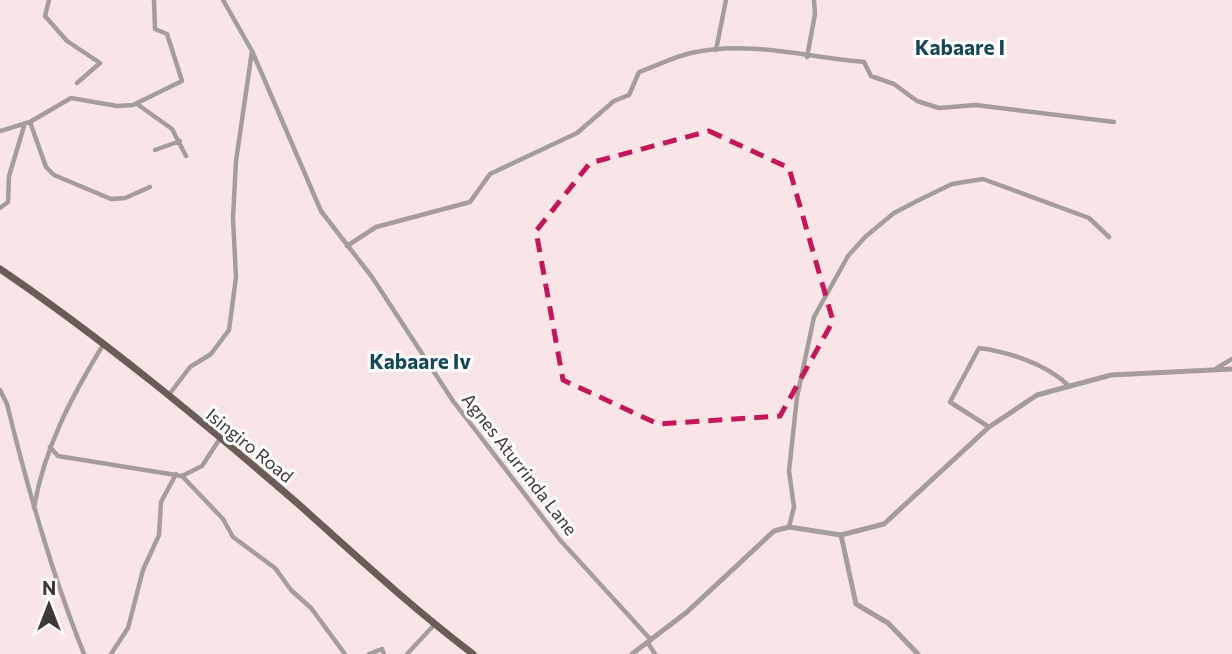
<svg xmlns="http://www.w3.org/2000/svg" width="1232" height="654" font-family="Commissioner,sans-serif">
<style>
.lines{fill:none;stroke-linecap:round;stroke-linejoin:round}
.minor{stroke:#a49d99;stroke-width:4.5}
.tertiary{stroke:#a49d99;stroke-width:5}
.primary{stroke:#6a5d57;stroke-width:7}
.marked{fill:none;stroke:#c2185b;stroke-width:5;stroke-dasharray:14 9;stroke-linejoin:round}
.labels{text-anchor:middle;dominant-baseline:central;stroke-width:6;stroke-linejoin:round;paint-order:stroke}
.street-label{font-size:18px;fill:#403838;stroke:#fff}
.quarter-label{font-size:21px;font-weight:bold;fill:#154759;stroke:#fff}
</style>
<rect width="100%" height="100%" fill="#fae5e6"/>
<g class="lines">
<!-- minor -->
<path class="minor" d="M49 0 45 16 67 41 100 63 77 83
M223 0 252 51 321 211 372 277 453 401 560 540 651 640
M716 50 726 0
M807 57 815 14 814 0
M137 104 172 129 186 156
M30 122 46 167 54 175 111 199 125 198 150 187
M0 131 30 122 71 98 117 106 133 105 182 81 167 34 155 29 154 0
M155 150 180 141
M0 208 8 202 9 176 25 123
M347 246 376 227 470 202 490 174 577 133 614 101 629 95 639 72C656 66 673 57 691 53 748 40 806 57 864 62L871 76 894 84 917 101 939 108 976 105 1114 122
M1217 368 1232 359
M0 390 7 404C28 490 51 572 84 654
M168 396 190 367 211 354 229 330 236 277 233 218 236 161 252 51
M989 427 950 402 979 348C1009 352 1046 364 1068 385
M50 447 58 456 182 476 202 466 219 440
M182 476 223 519 233 537 275 568 291 590 311 608 345 654
M34 508C44 448 72 396 103 345
M789 527 794 507 789 471 797 397 814 317 848 256 865 237 894 213 917 201 952 184 983 179 1089 218 1109 237
M648 643 655 654
M111 654 128 628 143 570 159 535 161 502 176 474
M369 654 382 649 384 654
M407 654 434 625"/>
<!-- tertiary -->
<path class="tertiary" d="M841 535 856 604 888 623 918 654
M632 654 687 612 774 531 789 527 841 535 884 524 989 427 1037 395 1111 375 1232 369"/>
<!-- primary -->
<path class="primary" d="M0 269C103 339 202 421 296 502 354 554 411 607 473 654"/>
</g>
<!-- marked area -->
<path class="marked" d="M709 131 789 168 833 321 780 416 658 424 563 380 536 231 590 163Z"/>
<g class="labels">
<!-- street labels -->
<g class="street-label">
<text transform="translate(250 445) rotate(39)">Isingiro Road</text>
<text transform="translate(520 464) rotate(52)">Agnes Aturrinda Lane</text>
</g>
<!-- quarter labels -->
<g class="quarter-label">
<text x="960" y="46">Kabaare I</text>
<text x="420" y="360">Kabaare Iv</text>
</g>
</g>
<!-- north arrow -->
<g transform="translate(49 605)" stroke="#ffffff" stroke-width="5" paint-order="stroke">
<path d="M0-5L12 26L0 18L-12 26Z" fill="#403838"/>
<text y="-10" font-size="19" font-weight="bold" text-anchor="middle" fill="#403838">N</text>
</g>
</svg>
